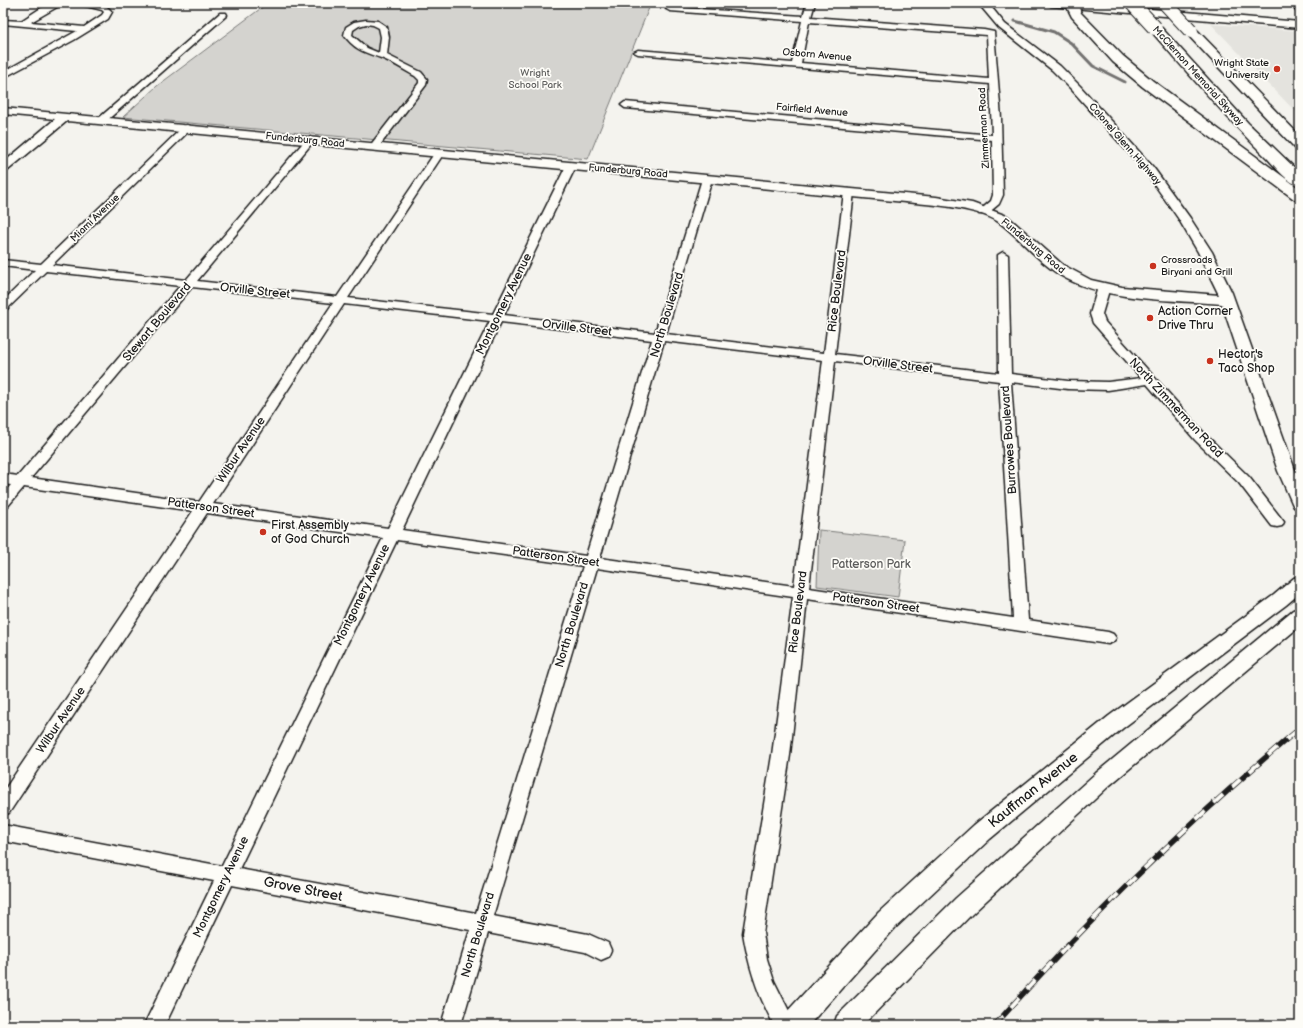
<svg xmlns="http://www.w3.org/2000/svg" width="1303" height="1028" font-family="'Balsamiq Sans',sans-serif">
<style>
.built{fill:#e4e3de}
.green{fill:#d4d3cf;stroke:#787876}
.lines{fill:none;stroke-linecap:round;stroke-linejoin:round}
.stream{stroke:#72716f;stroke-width:3}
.minor-casing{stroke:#1c1c1c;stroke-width:3}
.tertiary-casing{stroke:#1c1c1c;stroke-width:3}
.motorway-casing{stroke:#1c1c1c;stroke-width:3}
.minor{fill:#fdfcf7;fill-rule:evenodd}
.tertiary{fill:#fdfcf7;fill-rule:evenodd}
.motorway{fill:#fdfcf7;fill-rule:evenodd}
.rail-casing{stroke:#1c1c1c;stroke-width:5.5}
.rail{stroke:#fdfcf7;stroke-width:4;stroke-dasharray:12;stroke-linecap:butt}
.motorway-bridge-casing{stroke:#1c1c1c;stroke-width:16;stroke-linecap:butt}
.motorway-bridge{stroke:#fdfcf7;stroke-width:14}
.poi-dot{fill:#c8321e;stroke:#fdfcf7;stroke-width:1.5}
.labels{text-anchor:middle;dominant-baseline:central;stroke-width:3.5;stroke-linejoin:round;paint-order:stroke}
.far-street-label{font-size:10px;fill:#1c1c1c;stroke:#fdfcf7}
.far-poi-label{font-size:10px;fill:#1c1c1c;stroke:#fdfcf7;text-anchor:end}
.far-park-label{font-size:10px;fill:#5c5c5b;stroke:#fdfcf7}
.street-label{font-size:12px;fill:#1c1c1c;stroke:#fdfcf7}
.poi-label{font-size:12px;fill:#1c1c1c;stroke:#fdfcf7;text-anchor:start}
.park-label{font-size:12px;fill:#5c5c5b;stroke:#fdfcf7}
.near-street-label{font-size:14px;fill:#1c1c1c;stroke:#fdfcf7}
</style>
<rect width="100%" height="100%" fill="#f4f3ee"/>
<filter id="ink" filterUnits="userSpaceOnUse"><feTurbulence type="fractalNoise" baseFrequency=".025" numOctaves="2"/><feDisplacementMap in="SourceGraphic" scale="8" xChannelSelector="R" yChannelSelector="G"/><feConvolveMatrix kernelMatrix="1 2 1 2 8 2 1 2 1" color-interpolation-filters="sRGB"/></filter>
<g filter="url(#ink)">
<!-- built -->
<path class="built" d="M1211 24 1300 31V115L1290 106Z"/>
<!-- green -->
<path class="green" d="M268 3H651L588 159 123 117 157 86Z
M819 530 905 540 898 597 817 586Z"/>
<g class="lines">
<!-- stream -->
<path class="stream" d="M958 3 964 6
M1015 21 1054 32 1071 43 1093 66 1125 82"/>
<!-- minor casing -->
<g class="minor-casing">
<path id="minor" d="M54 3H64L31 22 84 27 102 15 104 12 102 10 82 5 81 3C93 3 105 2 112 12L108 19 74 40 3 78V72L77 31 3 24V20L21 21 41 8Z
M807 3H815L811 17 984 30 994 32 1001 118 1003 195 999 204 987 214H979L978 212 991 201 993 195 992 140 625 108 621 105 625 102 992 135 990 84 638 54 634 52 638 50 792 63 802 21 670 11 666 9 670 7 803 16ZM809 22 987 35 989 79 801 63Z
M220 13H226L227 15 105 122H99L97 120 99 118Z
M366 20 378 21 387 27 389 37 387 55 421 72 427 79 426 85 377 149 374 150 369 147 419 83V80L415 76C404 70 392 62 381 58 364 52 355 50 344 35L346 27 354 22ZM366 24 373 25 379 28 381 37 379 53 367 48 352 35 353 30 359 26Z
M187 125 192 128 190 130 52 265 186 280 307 138 310 137 315 140 313 142 197 281 337 297 436 151 439 150 444 153 348 298 493 314 566 166 571 163 576 166 504 315 655 333 702 179 707 176 712 179 666 334 824 353 844 192 849 189 854 192 835 354 999 373 998 255 1003 252 1008 255 1011 374 1068 381 1108 382 1141 378 1093 323 1090 314 1098 287 1104 284 1108 285 1110 287 1102 314 1105 322 1205 434 1249 477 1284 522 1282 526 1277 527 1272 526 1239 483 1195 440 1147 384 1108 390 1068 389 1011 382 1028 620 1108 632 1113 634 1116 638 1113 642 1108 644 807 599 790 755 763 933 767 959 774 981 796 1025H775L772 1021C757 993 748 964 743 933L772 755 793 597 597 568 493 916 588 934 608 943 611 950 608 957 601 960 585 952 488 933 461 1025H441L470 930 232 885 165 1025H144L214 881 3 841V825L222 866 383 538 207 513 9 813 3 815V792L193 511 24 487 8 506 3 508V494L11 485 3 484V474L18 476 180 286 46 271 7 309 3 310V301L35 270 3 266V260L41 264 184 126ZM192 287 333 303 199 502 31 478ZM344 304 490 321 388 528 213 504ZM501 322 652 340 586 556 402 530ZM664 341 823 360 794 586 600 558ZM835 361 999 381 1013 618 809 588ZM397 540 583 566 476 913 239 869Z"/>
</g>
<!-- tertiary casing -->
<g class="tertiary-casing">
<path id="tertiary" d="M978 3H988L1005 24 1060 66 1080 86 1153 167 1190 218 1212 252 1232 293 1300 484V509L1294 507 1292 503 1278 471 1222 304C1174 300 1109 301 1067 279 1041 266 1023 240 1000 223 986 212 953 207 936 205L67 121 7 171 3 173V163L55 119 3 114V108L936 197 972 203 1007 216 1063 265 1091 280 1122 287 1219 295 1198 252 1178 218 1145 171 1072 90 1052 70 999 28Z
M1046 3H1083L1300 22V28L1051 6Z
M1300 576V593L1286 605 1123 728 990 839 895 928 809 1025H780L783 1016 879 912 974 825 1109 716 1274 595 1294 578Z
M1300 608V626L1110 785 972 914 863 1025H834L837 1016 956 898 1096 773 1293 610Z"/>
</g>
<!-- motorway casing -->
<g class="motorway-casing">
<path id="motorway" d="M1065 3H1077L1081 13 1123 56 1153 81 1300 189V201L1294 199 1143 87 1113 62 1072 17Z
M1292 3H1300V12L1296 11Z
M1155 24 1159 25 1248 123 1300 173V186C1288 183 1276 168 1268 159 1226 118 1189 74 1151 31L1149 28 1151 25Z
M1191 27 1195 28 1300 136V149L1295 148 1187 34 1185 31 1187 28Z"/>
</g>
<!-- minor -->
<use href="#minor" class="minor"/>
<!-- tertiary -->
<use href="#tertiary" class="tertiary"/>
<!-- motorway -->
<use href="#motorway" class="motorway"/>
<!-- rail casing -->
<g class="rail-casing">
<path id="rail" d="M995 1025C1089 918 1191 820 1300 728"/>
</g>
<!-- rail -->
<use href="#rail" class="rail"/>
<!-- motorway-bridge casing -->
<g class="motorway-bridge-casing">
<path id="motorway-bridge" d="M1132 3 1155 28
M1165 3 1191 31"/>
</g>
<!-- motorway-bridge -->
<use href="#motorway-bridge" class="motorway-bridge"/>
</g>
</g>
<!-- markers -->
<g class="poi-dot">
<circle cx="1277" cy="69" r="4"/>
<circle cx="1153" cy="266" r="4"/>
<circle cx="1150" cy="318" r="4"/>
<circle cx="1210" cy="361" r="4"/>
<circle cx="263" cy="532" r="4"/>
</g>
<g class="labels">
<!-- far-street labels -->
<g class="far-street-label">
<text transform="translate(817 55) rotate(5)">Osborn Avenue</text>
<text transform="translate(1198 76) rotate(48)">McClernon Memorial Skyway</text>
<text transform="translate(812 110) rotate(5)">Fairfield Avenue</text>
<text transform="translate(984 128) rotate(-93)">Zimmerman Road</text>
<text transform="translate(305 140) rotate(6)">Funderburg Road</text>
<text transform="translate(1125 144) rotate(49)">Colonel Glenn Highway</text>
<text transform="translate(628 171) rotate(5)">Funderburg Road</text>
<text transform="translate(95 218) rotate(-44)">Miami Avenue</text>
<text transform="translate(1033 246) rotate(40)">Funderburg Road</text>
</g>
<!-- far-poi labels -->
<g class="far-poi-label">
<text x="1269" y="63">Wright State<tspan x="1269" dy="12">University</tspan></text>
<text x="1161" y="260" text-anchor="start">Crossroads<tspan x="1161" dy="12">Biryani and Grill</tspan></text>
</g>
<!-- far-park labels -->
<g class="far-park-label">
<text x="535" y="73">Wright<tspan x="535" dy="12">School Park</tspan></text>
</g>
<!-- street labels -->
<g class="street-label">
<text transform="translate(255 291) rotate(6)">Orville Street</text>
<text transform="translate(837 291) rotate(-83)">Rice Boulevard</text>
<text transform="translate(504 304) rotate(-64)">Montgomery Avenue</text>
<text transform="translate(667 315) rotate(-73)">North Boulevard</text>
<text transform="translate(157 322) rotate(-50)">Stewart Boulevard</text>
<text transform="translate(577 328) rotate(7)">Orville Street</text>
<text transform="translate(898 365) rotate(7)">Orville Street</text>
<text transform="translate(1176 408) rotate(47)">North Zimmerman Road</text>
<text transform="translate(1009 440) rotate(-94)">Burrowes Boulevard</text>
<text transform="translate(241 450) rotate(-56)">Wilbur Avenue</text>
<text transform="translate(211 508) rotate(8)">Patterson Street</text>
<text transform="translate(556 557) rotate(8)">Patterson Street</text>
<text transform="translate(362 595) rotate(-64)">Montgomery Avenue</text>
<text transform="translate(876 603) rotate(8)">Patterson Street</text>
<text transform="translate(798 612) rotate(-83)">Rice Boulevard</text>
<text transform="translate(572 625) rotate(-73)">North Boulevard</text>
<text transform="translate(61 720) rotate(-56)">Wilbur Avenue</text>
<text transform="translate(221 887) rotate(-64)">Montgomery Avenue</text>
<text transform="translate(478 935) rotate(-73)">North Boulevard</text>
</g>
<!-- poi labels -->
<g class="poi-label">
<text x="1158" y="311">Action Corner<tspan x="1158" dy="14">Drive Thru</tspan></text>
<text x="1218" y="354">Hector's<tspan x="1218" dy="14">Taco Shop</tspan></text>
<text x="271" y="525">First Assembly<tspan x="271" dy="14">of God Church</tspan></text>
</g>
<!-- park labels -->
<g class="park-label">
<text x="871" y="564">Patterson Park</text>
</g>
<!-- near-street labels -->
<g class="near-street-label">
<text transform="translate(1033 790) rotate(-39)">Kauffman Avenue</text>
<text transform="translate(303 889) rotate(11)">Grove Street</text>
</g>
</g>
<!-- margin -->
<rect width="1303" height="1028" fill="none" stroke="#fdfcf7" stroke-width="16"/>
<rect x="8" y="8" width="1287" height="1012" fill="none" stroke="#1c1c1c" stroke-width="1.5" filter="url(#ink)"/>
</svg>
